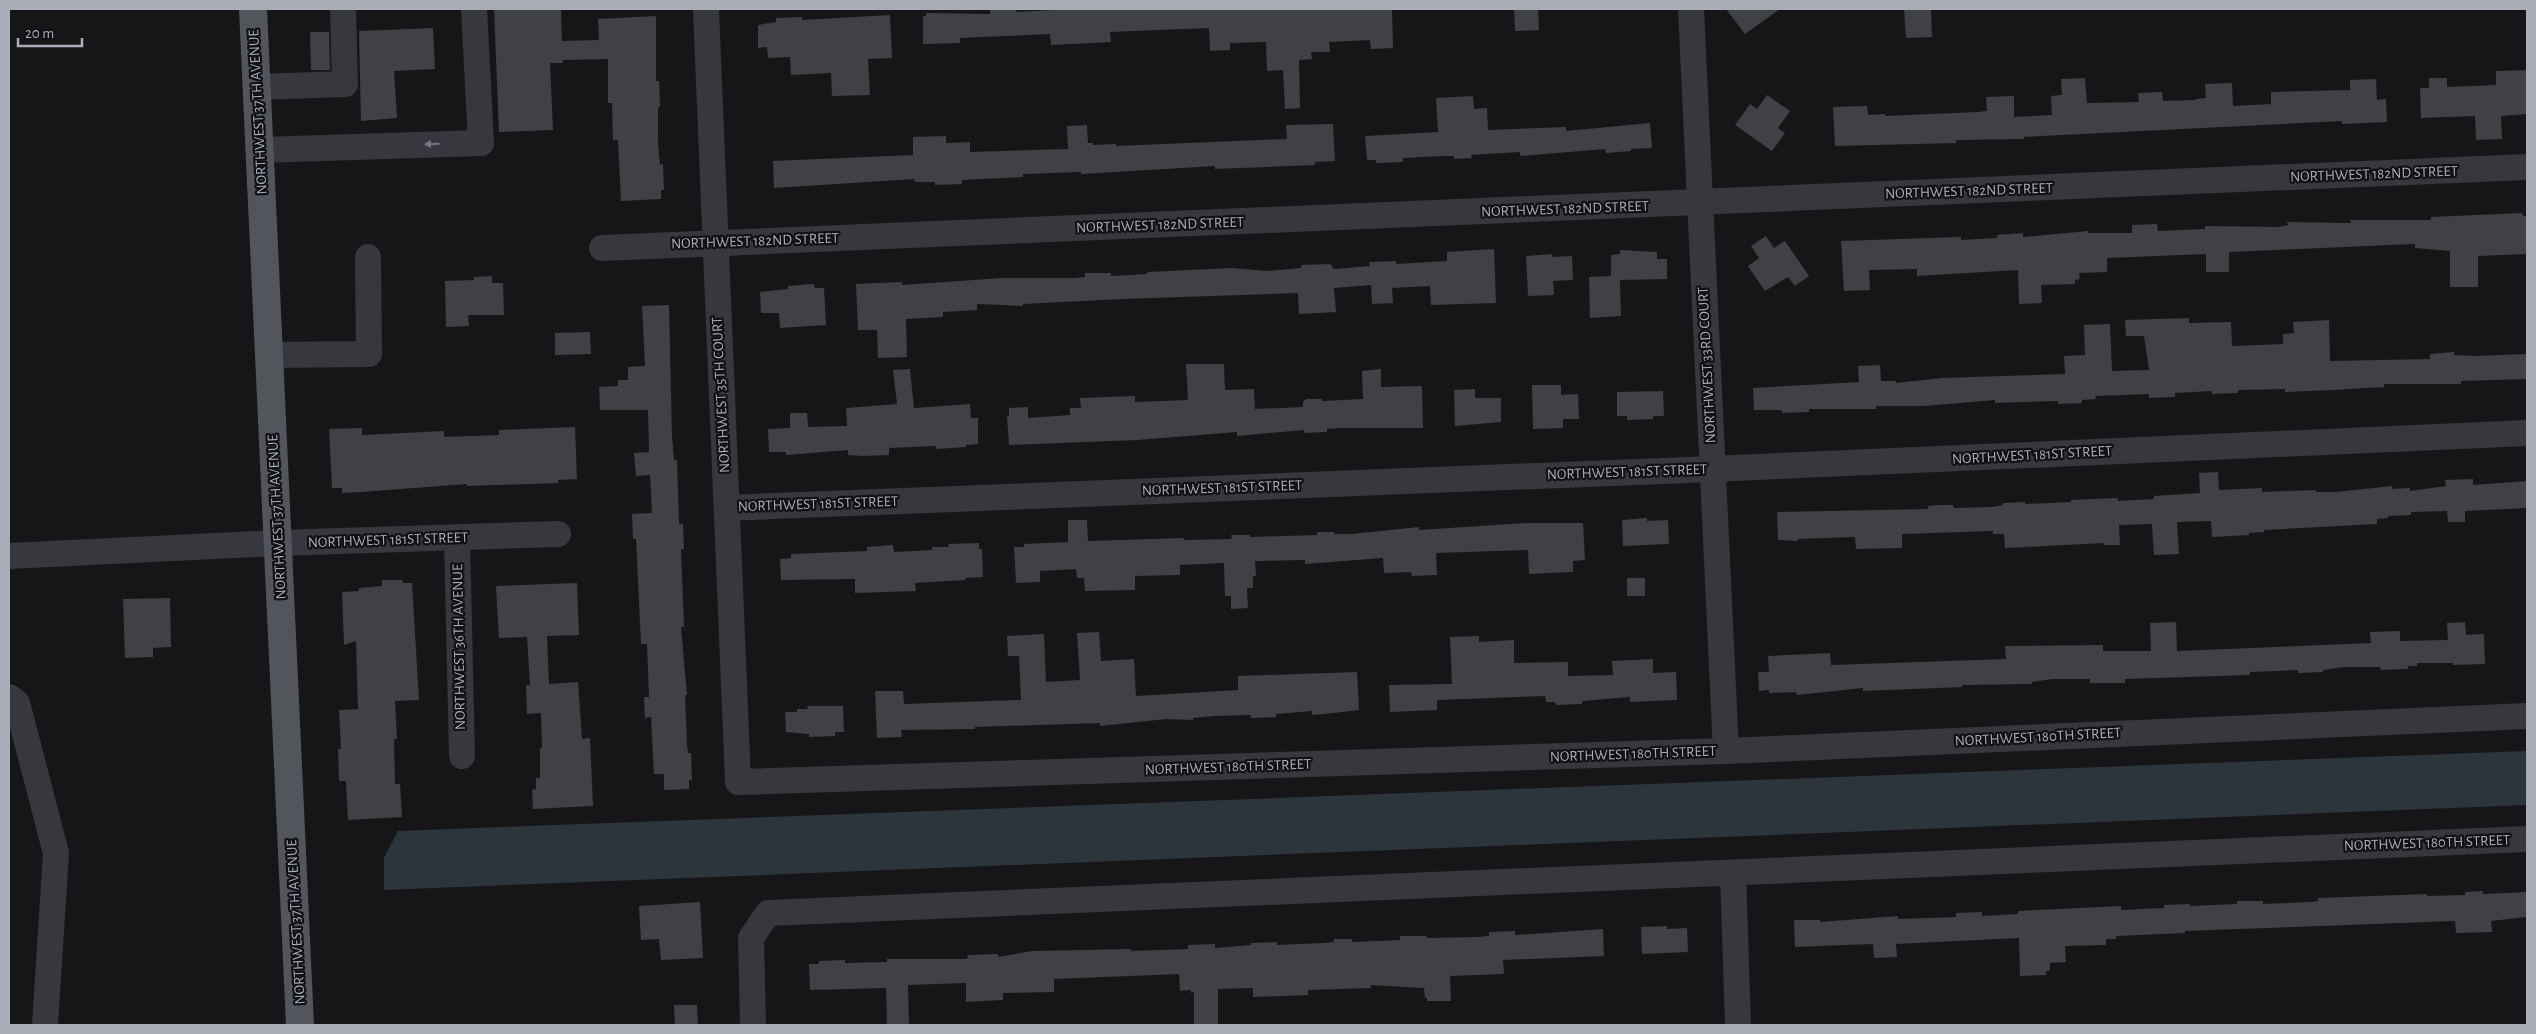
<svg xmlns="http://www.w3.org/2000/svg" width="2536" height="1034" font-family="'Alegreya Sans',sans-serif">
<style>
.water{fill:#2c353c}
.building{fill:#404145}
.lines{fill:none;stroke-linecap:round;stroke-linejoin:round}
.minor{stroke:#37383d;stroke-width:26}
.major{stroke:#53555c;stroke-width:28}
.oneway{fill:#757881}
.labels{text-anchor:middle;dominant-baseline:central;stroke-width:4.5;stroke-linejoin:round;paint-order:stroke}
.street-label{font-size:15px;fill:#a8adb8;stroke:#111113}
</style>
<rect width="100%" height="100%" fill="#161618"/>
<!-- water -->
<path class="water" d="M2527 751V805L384 890V858L398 831Z"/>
<!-- building -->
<path class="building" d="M494 9H561L562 41 599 40 598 19 656 16V81H659L660 107H658V143L660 165 663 164 664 190H661V199L621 201 618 140H613L612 103H608V59L563 60V63H550L553 130 499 132Z
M1016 9V12L1073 9H1392L1393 48 1371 49 1370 40 1329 42 1330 52H1311L1312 59 1299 60 1300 108 1285 109 1283 70 1267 71 1266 42 1230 43V50L1210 51 1209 28 1110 32 1111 42 1051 45 1050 34 960 38V43L923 44V16H926V13L990 14V10Z
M1514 9H1538L1539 30 1515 31Z
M1726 9H1780L1745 34Z
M1904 9H1931L1932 37 1906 38Z
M890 15 892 58 868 59 870 95 832 96 831 73 791 75 790 57 768 58 767 47 758 48V25L776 22V18L802 17V20Z
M433 28 435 69 394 71 397 118 361 121 359 31Z
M310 32H329L330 70H311Z
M2527 70V114L2501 116 2502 139 2476 140 2475 116 2421 118 2420 88H2429V78H2447V87L2496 85V71Z
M2085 78 2087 103 2139 102 2138 93 2162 92 2163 101 2196 100V99L2206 98 2205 84 2232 83 2233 106 2271 104V92L2350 90V80L2376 79 2377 100 2386 99 2387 122 2342 124V121L2024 137V139L1956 140V143L1835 146 1833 107 1867 106 1868 115 1885 114V116L1978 112 1987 111 1986 97 2014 96V117L2052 115 2051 96 2062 95 2061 79Z
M1767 95 1790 111 1778 128 1785 133 1772 151 1735 125 1750 104 1757 109Z
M1473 96 1474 109 1487 108 1488 130 1566 127V131L1650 123 1652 148 1631 149V151L1606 153 1605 149 1520 156V152L1471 155 1472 158 1454 159V156H1443L1403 158V162L1376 163V160H1367L1365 136 1438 132 1436 98Z
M1333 124 1335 161 1315 162V165L1215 169V166L1081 174V172L1023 174V177L962 180V184L935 185V182H915L914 179 774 188 773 161 913 155V137L946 136V143L970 142V152L1068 149 1067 126 1087 125 1088 143H1093V145L1116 144V146L1287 139 1286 125Z
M2522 213 2523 216H2527V254L2478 256V287H2450V251L2415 248V244L2229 252V272H2206V254L2107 258V272L2079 273 2080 279 2075 280V284L2041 285 2042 303 2019 304 2018 270 1917 276V269L1869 270 1870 290 1844 291 1841 241 1961 237V240L1997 238V235L2023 233V237L2088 231V233H2132V225L2157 224 2158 231 2205 229V226L2278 227 2288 225 2287 222 2351 223 2350 220H2431V217Z
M1766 236 1774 248 1785 241 1809 276 1795 286 1788 277 1765 291 1748 266 1759 258 1751 246Z
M1494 249 1496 303 1431 305 1430 286 1392 288 1393 303 1372 304 1371 285 1334 288 1336 312 1299 314 1298 293 1122 299 1023 304V306L977 304V310L943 312V317L906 319 907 357 878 358 877 330H858L856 284 902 282V285L1002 278H1074L1085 277V273H1111V276L1148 274 1147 272 1232 268 1266 271 1301 268V265L1330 264 1334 269 1370 266 1369 262 1396 261V264L1447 261V252Z
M1620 250 1657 252V259H1667V279L1620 280 1621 316 1590 318 1589 277 1611 276V255L1620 254Z
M1552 254V257L1572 256 1573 280 1553 281 1554 295 1528 296 1526 256Z
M492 276V283H503L504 315H468L469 326 446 327 445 281 474 280V277Z
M814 284 815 288H824L826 325 780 328 779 313H761L760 292 788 289V286Z
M669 305 672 436 674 460H677L679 524H683L684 549H681L684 627H681L687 695H685L687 744 688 753H691L692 780H689V789L664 790V774H654L651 717 645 718 644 697H649L647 644H641L636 539H633L632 514 652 513 650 475 636 476 634 453 649 452 648 410H600L599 387 618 386V380H628V367L645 366 642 306Z
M2189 318V323L2231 322 2232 346 2283 344V334L2294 333 2293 322 2329 320 2330 361 2430 359V354L2454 352V355L2476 356 2527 354V379L2461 381V384H2384V387L2332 390 2285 392V389L2238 390V393L2212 394V391L2175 393V397L2149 398V394L2095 396 2096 399 2082 400V403L2058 404V401L1995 403V400L1923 406H1876V409H1809V412L1782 413V410H1754L1753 388 1859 382 1858 366 1880 365 1881 381H1896V383L1942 378 2065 374 2064 356 2085 355 2084 325 2110 324 2112 371 2149 370 2144 336H2126L2125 320Z
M590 332 591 354 555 355V333Z
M1186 364H1224L1225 390 1254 389 1255 409 1303 407V402L1306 399H1322V401L1363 399 1362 371 1381 369V387L1422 386 1423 428H1342L1327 429V432L1304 433V430L1237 436V432L1137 440 1009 445 1007 416H1009V408L1028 407V418L1070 415V408H1081L1080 398 1135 396V402L1188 400Z
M910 369 914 408 970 404 971 418H978V444L966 445V447L936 449V446L889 448V455L863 456 848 455V450L786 455V452H769L768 429 790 428V413H807L808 427 847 426 846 408 897 404 893 370Z
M1532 385H1561V395L1578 394 1579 419H1563V428L1533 429Z
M1475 389V398H1501V422L1455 426 1454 390Z
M1663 391 1664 416H1653V419L1627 420V416H1617V392Z
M575 427 577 479 558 480V483L467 486V484L361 492 342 493V488H332L329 429 362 428V435L444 431V437L499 435V430Z
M2218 472 2219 490 2262 488V492L2316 490V492H2336L2392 486V489L2410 488V491L2446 486 2445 480 2473 479V485L2527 481V508L2465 511V522H2448L2447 511 2411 512V515L2388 516V518L2377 519V524L2264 530V532L2249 533V535L2212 537 2211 521 2177 522 2179 554 2154 555 2152 524 2119 525 2120 545H2104V543L2005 548 2004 534H1993V531L1902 534V548L1856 549 1855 537 1798 539V541L1778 540 1777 512 1928 509V506L1941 505H1953L1954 508 1992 507 2003 505V503L2025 502V504L2071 502V500L2118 498V501L2154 499V496L2200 493 2199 473Z
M1647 518V521L1668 520 1669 544 1623 546 1622 520Z
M1068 520H1087L1088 541 1184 538V540L1232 539 1231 535H1250V537L1317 535V532H1334V534H1351L1419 527V530L1527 523H1583L1585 560 1573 561V572L1529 574 1528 550 1436 553 1437 575 1412 576 1411 572 1384 573 1383 558 1305 564V560L1255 561 1256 576H1253V588H1247L1248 608 1231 609V596H1225L1224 563 1180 565V575L1135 576V590L1085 591 1084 578H1077L1076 569 1040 571V582L1016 583 1014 547H1024V544L1068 542Z
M979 543V549H982L983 577 965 578V580L915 583 916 591 855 593V579L781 580 780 559 791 558V554L867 551V547L893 545 894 552 932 550V547H949L948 544Z
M1627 578H1645V596H1627Z
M382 580H402L403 583H412L419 700 395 701 397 739H394L395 784H400L402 817 348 820 346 781H339L338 749H341L339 710 358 709 356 641 344 645 342 592 359 591V588L382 586Z
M577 583 579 635 547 636 549 684 578 682 582 739 590 738 593 806 533 809 532 790 536 789V778H540V748H542L541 713 527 714 526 685H530L527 637 499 638 496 586Z
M170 598 171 647 153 648V657L125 658 123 599Z
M2176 622 2177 651 2371 643 2370 632 2400 631V641L2448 640 2447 623 2465 622 2466 635 2484 634 2485 664 2453 665V663H2417V666H2408V669L2381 670 2380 667H2344L2323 670V672L2298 673V670L2250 672V675L2125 679V683H2090V679H2052L2032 682V684L1962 685V687L1863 691V688L1797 695 1796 692 1769 693V690L1759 691 1758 672H1769L1768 656 1830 653 1831 665 2006 659 2005 646 2103 645V651H2151L2150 623Z
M1099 632 1101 661 1134 659 1136 696 1238 690V676L1357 672 1359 710 1325 714 1312 715V711L1276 714V717L1251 718V715L1214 716 1193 718V720L1166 719 1100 726V723L975 727V729L901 730 902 737 877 738 875 691H903L904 704 1021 700 1019 656H1008L1007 636 1044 634 1046 682 1080 680 1077 633Z
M1479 636V642L1514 640V663L1568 662V676L1613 675 1612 661 1653 659V673L1676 672 1677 700 1630 702V697L1582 701V704L1556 705 1555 702H1546L1545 696 1437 700V710L1390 712 1389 685 1452 684 1450 637Z
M807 706H843L844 732H835V736L809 737V734L786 732 785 712H797V709H808Z
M2483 891V894L2527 892V917L2491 921 2492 932 2456 933 2455 921 2211 930 2185 931V933L2116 936V939H2106V945L2065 946 2066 962 2050 963V970L2046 971V975L2020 976 2019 938 1896 944 1897 957 1874 958 1873 944 1795 947 1794 920H1820V922L1898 916V919L1956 917V913L1982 912V916L2018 914V911L2121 906V910L2164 908V905L2190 904V906L2237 904V901H2263V904L2309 902 2318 901V898L2427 894V896L2465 895V892Z
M700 902 703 958 661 960 659 939 641 940 639 906Z
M1667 926V929L1687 928 1688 952 1642 954 1641 927Z
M1603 929 1604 956 1503 960 1504 974 1450 976 1451 1001H1427V998H1425L1424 988 1371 985V988L1308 990V995L1253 997V988L1218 989V1024H1194V992L1191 993V990L1180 991 1179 974 1054 979V992L1003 993V1000L966 1002V983L908 985 909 1025H887L886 988 810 990 809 964H819V961L845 960V963L887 962V959H965L968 958 967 955 998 954V957L1032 951 1131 949V951L1188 949V945L1215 944V948L1251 945V943L1277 942V945L1323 943 1334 942V939H1352V942L1400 940V936H1426L1427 938 1478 937 1489 936V932L1515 931V935Z
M674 1005H697L698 1025H675Z"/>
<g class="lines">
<!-- minor -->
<path class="minor" d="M706 9 738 782 1726 751 2527 716
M1691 9 1726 751
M256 87 345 84 343 9
M260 150 481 143 474 9
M602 248 2527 167
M269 355 369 354 368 257
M727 508 1712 469 2527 433
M457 537 462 756
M9 556 278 543 558 534
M9 697 17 703 56 853 45 1025
M1733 873 1738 1025
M753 1025 751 938 768 913 2527 839"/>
<!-- major -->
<path class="major" d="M253 9 300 1025"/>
</g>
<!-- one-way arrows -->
<defs><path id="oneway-solid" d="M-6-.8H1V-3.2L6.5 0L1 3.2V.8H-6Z" transform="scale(1.25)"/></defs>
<use class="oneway" href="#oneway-solid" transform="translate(432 144) rotate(178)"/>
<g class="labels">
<!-- street labels -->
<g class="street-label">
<text transform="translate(258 112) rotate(-93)">NORTHWEST 37TH AVENUE</text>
<text transform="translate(2374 174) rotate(-2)">NORTHWEST 182ND STREET</text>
<text transform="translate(1969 191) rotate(-2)">NORTHWEST 182ND STREET</text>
<text transform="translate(1565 209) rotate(-2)">NORTHWEST 182ND STREET</text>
<text transform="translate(1160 225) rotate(-2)">NORTHWEST 182ND STREET</text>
<text transform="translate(755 241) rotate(-2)">NORTHWEST 182ND STREET</text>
<text transform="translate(1707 365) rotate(-93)">NORTHWEST 33RD COURT</text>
<text transform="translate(721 395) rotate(-93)">NORTHWEST 35TH COURT</text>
<text transform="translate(2032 455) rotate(-3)">NORTHWEST 181ST STREET</text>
<text transform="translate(1627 472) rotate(-2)">NORTHWEST 181ST STREET</text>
<text transform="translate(1222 488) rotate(-2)">NORTHWEST 181ST STREET</text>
<text transform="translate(818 504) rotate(-2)">NORTHWEST 181ST STREET</text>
<text transform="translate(277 517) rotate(-93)">NORTHWEST 37TH AVENUE</text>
<text transform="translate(388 540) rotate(-2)">NORTHWEST 181ST STREET</text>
<text transform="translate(459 647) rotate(-91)">NORTHWEST 36TH AVENUE</text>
<text transform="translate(2038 737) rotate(-3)">NORTHWEST 180TH STREET</text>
<text transform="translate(1633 754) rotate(-2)">NORTHWEST 180TH STREET</text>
<text transform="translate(1228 767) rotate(-2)">NORTHWEST 180TH STREET</text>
<text transform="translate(2427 843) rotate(-2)">NORTHWEST 180TH STREET</text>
<text transform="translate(296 922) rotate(-93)">NORTHWEST 37TH AVENUE</text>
</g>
</g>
<!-- border -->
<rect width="2536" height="1034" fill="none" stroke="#a8adb8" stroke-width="20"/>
<!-- scale -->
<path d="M18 38v8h64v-8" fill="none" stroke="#a8adb8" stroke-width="2.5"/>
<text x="25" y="38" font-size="15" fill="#a8adb8" stroke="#111113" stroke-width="4" paint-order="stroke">20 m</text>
</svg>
